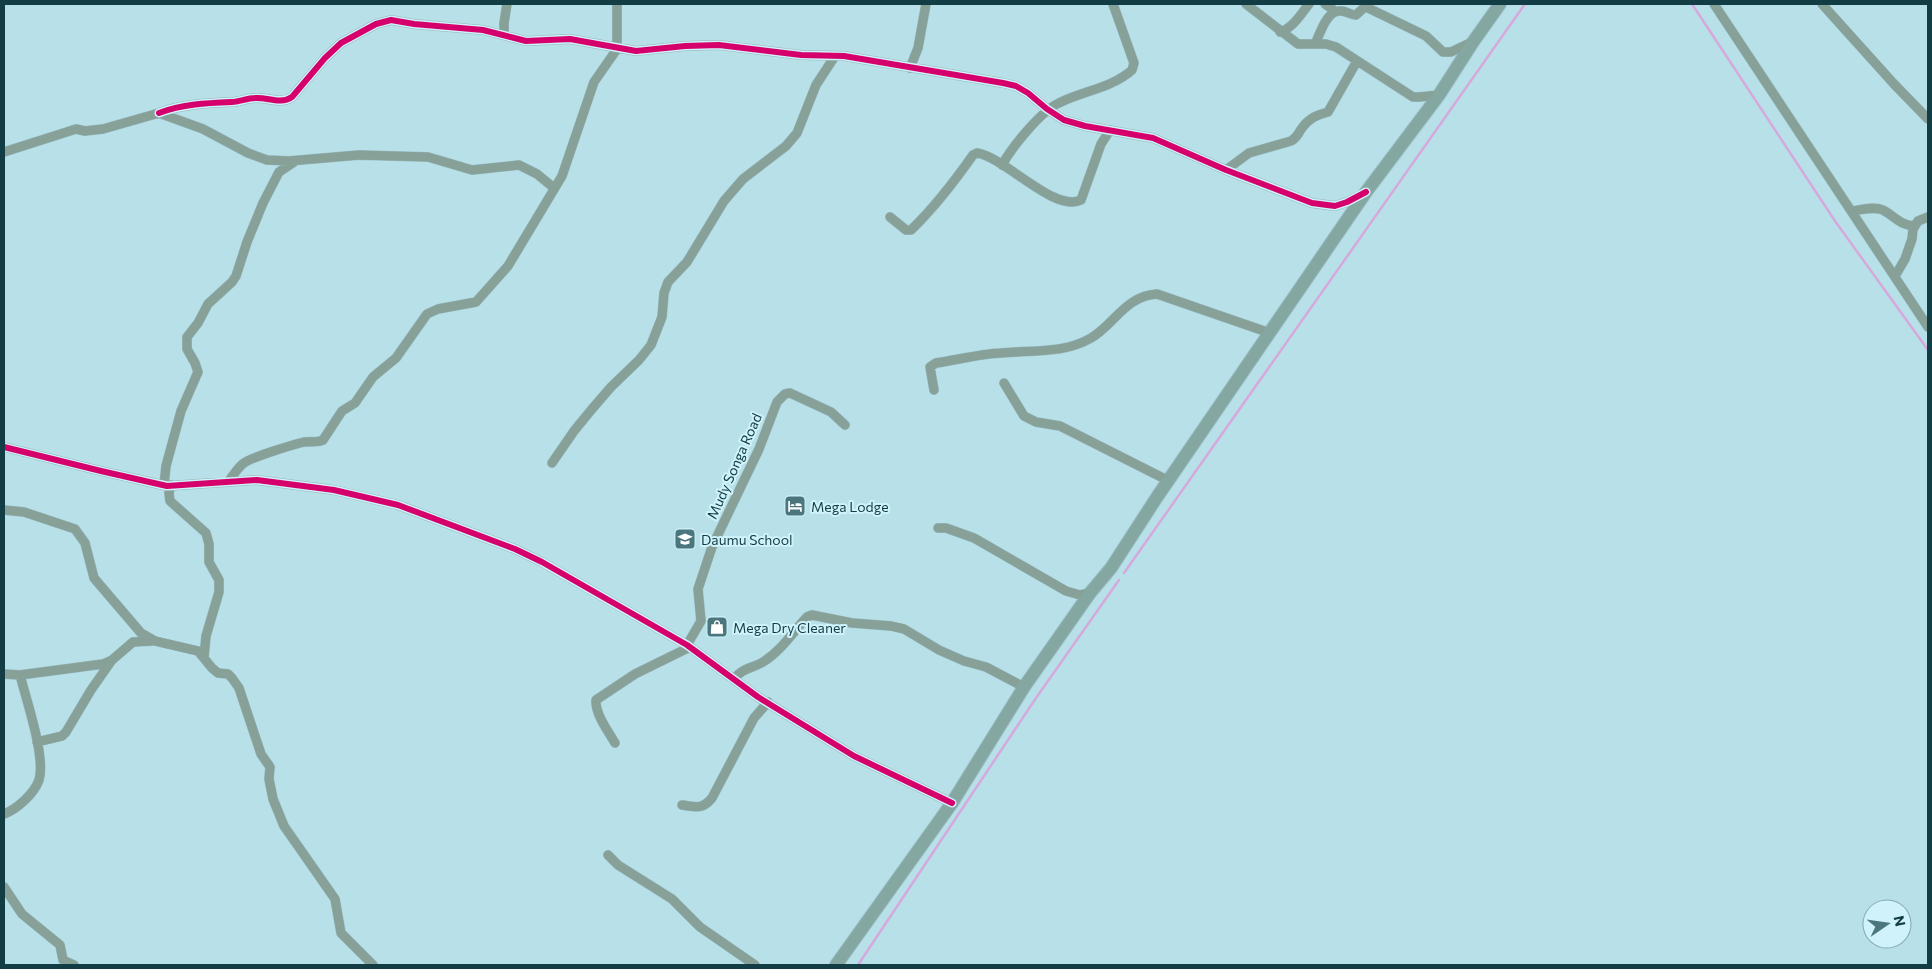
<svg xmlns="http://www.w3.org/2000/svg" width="1932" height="969" font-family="Commissioner,sans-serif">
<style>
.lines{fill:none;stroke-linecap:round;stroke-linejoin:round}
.stream{stroke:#d6a9dd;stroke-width:2.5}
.street-casing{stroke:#9abdc3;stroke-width:10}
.secondary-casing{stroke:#9abdc3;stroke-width:14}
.street{stroke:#87a098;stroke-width:9}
.secondary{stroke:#85a7a2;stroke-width:12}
.cycleway-casing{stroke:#d0f3fb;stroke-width:9}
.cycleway{stroke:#d6006c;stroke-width:6}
.labels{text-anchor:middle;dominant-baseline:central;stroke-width:4;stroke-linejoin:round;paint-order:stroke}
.street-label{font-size:14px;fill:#133d44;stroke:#d0f3fb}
.poi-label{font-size:14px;fill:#133d44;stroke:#d0f3fb;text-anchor:start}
</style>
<rect width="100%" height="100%" fill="#b7e0e8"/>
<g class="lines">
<!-- stream -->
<path class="stream" d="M1692 4 1835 221 1928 350
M1124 573 1525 4
M858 965 1036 698 1119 580"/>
<!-- street casing -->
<g class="street-casing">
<path id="street" d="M1246 4 1298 44H1326L1336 47 1413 97H1419L1439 95
M1325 4 1335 11
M1714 4 1928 327
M1822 4 1894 84 1928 119
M1366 7 1426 36 1443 52H1451L1472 42
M1280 32C1293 28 1301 14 1309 4
M504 35V23L507 4
M1315 44C1320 34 1327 9 1341 11 1347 11 1350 15 1356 15L1368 4
M910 68 918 48 926 4
M159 113C182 104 207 103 232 102 239 102 247 98 255 98 268 97 280 105 292 97L325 58 341 43 376 24 391 20 414 24 483 30 526 41 570 39 636 51 685 46 719 45 801 55 844 56 1003 83 1016 86 1028 93 1047 109 1064 120 1085 126 1153 138 1226 170 1312 203 1335 206 1347 202 1365 193
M4 152 76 129 85 131 103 129 159 113 203 129 248 153 267 160 289 161 359 155 428 157 472 170 519 165 537 174 554 188
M1002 165C1012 147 1041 111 1059 103 1083 91 1112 88 1132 70L1134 63 1113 4
M1226 170 1249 153 1291 141C1298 137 1298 133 1302 128 1309 118 1317 115 1328 112L1357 61
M1852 211C1861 210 1874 206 1883 210 1896 217 1899 225 1915 226
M890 217 906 230H911C935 207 954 182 973 155L977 153C1005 157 1054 213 1081 200L1101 144 1110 130
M1895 276 1905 259 1912 239 1913 229 1918 221 1928 217
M1004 383 1024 416 1036 422 1060 426 1169 481
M934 390 930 367 936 363C957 360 979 354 1001 353 1031 350 1064 354 1091 338 1114 325 1125 296 1157 294L1270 333
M4 447 101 471 167 486 257 480 334 490 398 505 515 549 542 562 687 645 758 697 854 756 952 803
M552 463 574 431 592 409 611 387 639 360 651 345 662 317 664 293 668 282 687 262 724 201 743 179 786 146 797 133 816 85 835 56
M228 482C233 476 237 468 244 463 252 457 292 445 304 442 311 441 317 443 323 440L342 411 355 403 373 377 396 358 427 314 438 309 476 302 508 266 562 176 594 82 617 49V4
M164 485 166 466 181 411 198 372 195 363 187 349V337L198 323 208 304 232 282 236 276 247 242 263 203 279 172 294 162
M171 485 169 493 170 501 206 533 209 544V562L219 580V592L206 636 204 657
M4 510 24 512 75 529 85 543 94 578 141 633 155 641 198 651 212 668 218 673 228 674 232 678 239 688 261 754 270 767 269 779 273 799 284 826 335 899 341 933 373 965
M938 528H946L974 538 1066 591 1080 595 1090 593
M687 645 701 621 698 589 712 547 759 449 777 402 785 394 790 393 831 412 845 425
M4 674 20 675 103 664 112 660 133 642 152 641
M734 679C742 668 753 668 763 662 781 651 793 632 807 617L812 615 852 623 891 626 904 629 939 650 964 661 986 667 1024 687
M37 742 62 736 66 732 91 690 112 660
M615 743C608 731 595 714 596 700L635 674 690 647
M682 805C696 807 702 810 712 798L754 718 768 702
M4 814C17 809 34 794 39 780 46 757 26 699 20 675
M608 855 618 865 672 899 700 927 755 965
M4 887 22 914 60 945 63 960 74 965"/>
</g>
<!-- secondary casing -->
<g class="secondary-casing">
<path id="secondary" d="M836 965 952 803 1024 687 1090 593 1111 568 1157 497 1366 192 1439 95 1473 42 1500 4"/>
</g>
<!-- street -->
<use href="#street" class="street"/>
<!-- secondary -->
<use href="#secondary" class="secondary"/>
<!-- cycleway casing -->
<g class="cycleway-casing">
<path id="cycleway" d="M159 113C182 104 207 103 232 102 239 102 247 98 255 98 268 97 280 105 292 97L325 58 341 43 376 24 391 20 414 24 483 30 526 41 570 39 636 51 685 46 719 45 801 55 844 56 1003 83 1016 86 1028 93 1047 109 1064 120 1085 126 1153 138 1226 170 1312 203 1335 206 1347 202 1366 192
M4 447 101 471 167 486 257 480 334 490 398 505 515 549 542 562 687 645 758 697 854 756 952 803"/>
</g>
<!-- cycleway -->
<use href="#cycleway" class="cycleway"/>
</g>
<!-- icons -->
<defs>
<g id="hotel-square" transform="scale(1.125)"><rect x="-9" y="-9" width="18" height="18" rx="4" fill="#4c767d" stroke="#d0f3fb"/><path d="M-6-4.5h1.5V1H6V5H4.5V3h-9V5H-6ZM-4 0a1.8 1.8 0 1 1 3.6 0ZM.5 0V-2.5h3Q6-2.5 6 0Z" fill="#fff"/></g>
<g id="school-square" transform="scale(1.125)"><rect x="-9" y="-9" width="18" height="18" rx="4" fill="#4c767d" stroke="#d0f3fb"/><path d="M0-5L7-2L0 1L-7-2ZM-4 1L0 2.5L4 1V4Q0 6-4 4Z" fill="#fff"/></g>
<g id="shop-square" transform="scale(1.125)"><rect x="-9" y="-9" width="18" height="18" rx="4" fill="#4c767d" stroke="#d0f3fb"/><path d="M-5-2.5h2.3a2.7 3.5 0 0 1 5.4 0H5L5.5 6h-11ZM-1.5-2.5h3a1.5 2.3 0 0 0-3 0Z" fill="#fff"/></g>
</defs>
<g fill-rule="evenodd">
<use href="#hotel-square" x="795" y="506"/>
<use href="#school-square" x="685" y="539"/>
<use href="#shop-square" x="717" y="627"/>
</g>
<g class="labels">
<!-- street labels -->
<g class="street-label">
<text transform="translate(734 466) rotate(-66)">Mudy Songa Road</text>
</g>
<!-- poi labels -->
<g class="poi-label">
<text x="811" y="506">Mega Lodge</text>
<text x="701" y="539">Daumu School</text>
<text x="733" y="627">Mega Dry Cleaner</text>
</g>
</g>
<!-- border -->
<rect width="1932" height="969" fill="none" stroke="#133d44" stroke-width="10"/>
<!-- north arrow -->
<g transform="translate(1887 924) rotate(77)"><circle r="24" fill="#d0f3fb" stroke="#84aab2"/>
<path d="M0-4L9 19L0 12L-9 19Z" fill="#4c767d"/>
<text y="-8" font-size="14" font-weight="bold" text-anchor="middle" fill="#133d44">N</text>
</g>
</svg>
